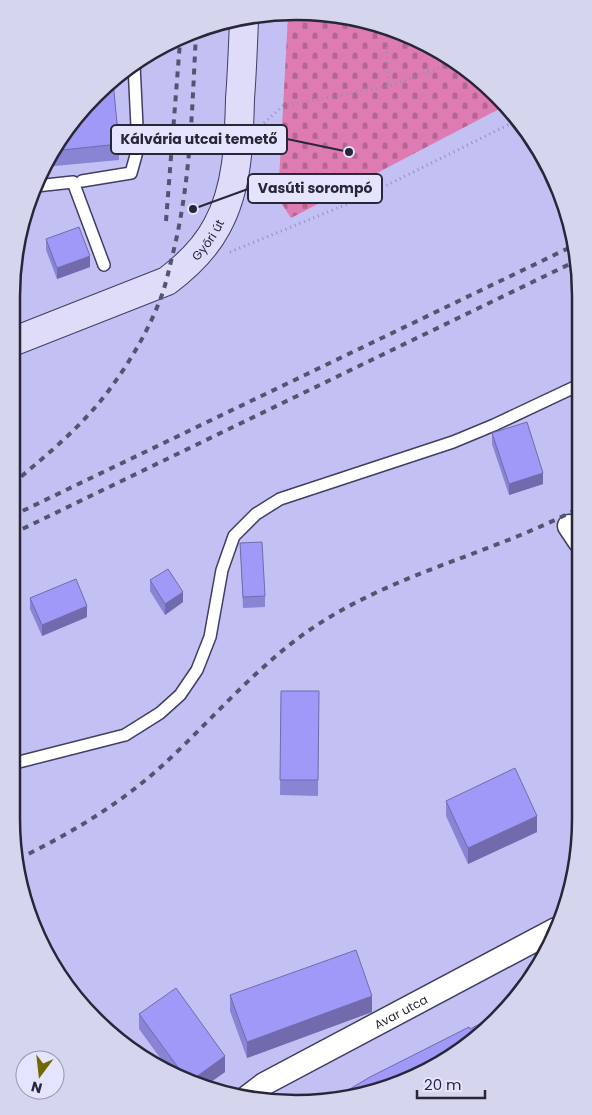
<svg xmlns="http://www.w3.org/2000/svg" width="592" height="1115" font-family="Poppins,sans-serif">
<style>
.cemetery{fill:url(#cemetery-stones)}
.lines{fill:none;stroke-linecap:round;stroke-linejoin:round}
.lane-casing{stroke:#403d66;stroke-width:14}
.street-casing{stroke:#403d66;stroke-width:25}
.secondary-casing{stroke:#403d66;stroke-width:30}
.path{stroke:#918fb7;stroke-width:3;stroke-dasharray:1 4;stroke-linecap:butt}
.lane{stroke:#fff;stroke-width:11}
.street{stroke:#fff;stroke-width:22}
.secondary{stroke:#dedcf8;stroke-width:28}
.rail{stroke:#555470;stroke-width:4;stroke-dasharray:6 6;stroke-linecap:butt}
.wall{fill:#8a84d4}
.shaded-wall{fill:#716bad}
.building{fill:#a199f7;stroke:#716bad}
.labels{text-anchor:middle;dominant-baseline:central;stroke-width:4.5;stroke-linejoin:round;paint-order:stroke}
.street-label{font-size:12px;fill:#28273a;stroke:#e5e4fe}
.rim{fill:none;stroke:#28273a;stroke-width:2.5}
.leader{fill:none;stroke:#28273a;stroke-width:2}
.callout-dot{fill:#28273a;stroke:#e5e4fe;stroke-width:2}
.callout{fill:#e5e4fe;stroke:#28273a;stroke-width:2}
.callout-label{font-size:14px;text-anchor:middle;font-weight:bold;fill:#28273a}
</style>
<defs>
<pattern id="cemetery-stones" width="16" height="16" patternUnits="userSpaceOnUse" patternTransform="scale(1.25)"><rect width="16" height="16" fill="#de7bb2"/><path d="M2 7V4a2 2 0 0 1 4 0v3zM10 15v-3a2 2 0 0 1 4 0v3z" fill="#b46592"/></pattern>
</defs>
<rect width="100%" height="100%" fill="#c3c1f3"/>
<!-- cemetery -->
<path class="cemetery" d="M333 14 438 49 484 82 505 106 291 218 278 198 288 17Z"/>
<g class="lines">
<!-- lane casing -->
<g class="lane-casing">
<path id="lane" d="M82 181 131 173 138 148 134 64
M36 186 73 182 104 265
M11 764 125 735 160 713 180 695 197 670 210 637 222 570 234 536 256 514 280 499 453 442 494 425 579 385"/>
</g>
<!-- street casing -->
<g class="street-casing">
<g id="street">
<path d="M569 526 579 541"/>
<path id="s1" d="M247 1097 264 1084 556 929"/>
</g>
</g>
<!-- secondary casing -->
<g class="secondary-casing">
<g id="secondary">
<path id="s2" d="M12 342 167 281C187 266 205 249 217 226 238 188 239 141 240 99 242 73 243 46 244 20"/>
</g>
</g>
<!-- path -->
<path class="path" d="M386 32 388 86
M264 123 283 106 388 86 456 62
M230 252 357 200 518 120"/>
<!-- lane -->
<use href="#lane" class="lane"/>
<!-- street -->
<use href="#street" class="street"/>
<!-- secondary -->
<use href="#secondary" class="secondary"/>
<!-- rail -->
<path class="rail" d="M166 221 180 42
M12 484C47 455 85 424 112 386 131 360 148 331 160 300 166 285 169 269 173 253 191 181 192 107 196 34
M12 516 575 245
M12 534 578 260
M18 859C70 834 120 804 163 765 214 718 259 663 317 625 398 572 494 553 579 508"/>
</g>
<!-- wall -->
<path class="wall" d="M113 81 119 144V160L44 167 49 154Z
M46 239 90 267 57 279 46 250Z
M492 433 543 484 509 495 492 444Z
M240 543 265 596V607L243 608Z
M150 580 183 602 165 615 150 591Z
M30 598 87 617 42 636 30 609Z
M281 691H319L318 796 280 795Z
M446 801 537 832 468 864 446 816Z
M230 995 372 1012 247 1058 230 1011Z
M139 1014 225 1072 205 1086 169 1070 139 1029Z"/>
<!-- shaded-wall -->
<path class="shaded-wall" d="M90 256V267L57 279V268Z
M543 473V484L509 495V484Z
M183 592V602L165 615V604Z
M87 606V617L42 636V625Z
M537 816V832L468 864V848Z
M372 996V1012L247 1058V1042Z
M225 1056V1072L205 1086 192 1080Z"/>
<!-- building -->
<path class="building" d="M113 81 119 144 52 151Z
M79 227 90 256 57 268 46 239Z
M527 422 543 473 509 484 492 433Z
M262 542 265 596 243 597 240 543Z
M168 569 183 592 165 604 150 580Z
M76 579 87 606 42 625 30 598Z
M281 691H319L318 780H280Z
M515 768 537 816 468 848 446 801Z
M356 950 372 996 247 1042 230 995Z
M176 988 225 1056 192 1080 185 1077 139 1014Z
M499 1014 484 1033 405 1082 333 1099 370 1077 469 1027 470 1029Z"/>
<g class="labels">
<!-- street labels -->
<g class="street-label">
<text stroke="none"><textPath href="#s2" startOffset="225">Győri út</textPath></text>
<text stroke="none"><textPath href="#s1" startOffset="176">Avar utca</textPath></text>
</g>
</g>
<!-- crop -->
<path d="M0 0H592V1115H0ZM296 20H296A276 276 0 0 1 572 296V819A276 276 0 0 1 296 1095H296A276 276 0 0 1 20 819V296A276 276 0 0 1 296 20Z" fill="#d6d5ee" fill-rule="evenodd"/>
<path class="rim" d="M296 20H296A276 276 0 0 1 572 296V819A276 276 0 0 1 296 1095H296A276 276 0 0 1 20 819V296A276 276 0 0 1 296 20Z"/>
<!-- callouts -->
<path class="leader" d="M349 152L287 139M193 209L248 189"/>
<g class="callout-dot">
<circle cx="349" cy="152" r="5"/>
<circle cx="193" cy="209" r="5"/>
</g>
<g class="callout">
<rect x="111" y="125" width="176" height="29" rx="5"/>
<rect x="248" y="174" width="134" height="29" rx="5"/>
</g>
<g class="callout-label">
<text x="199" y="144">Kálvária utcai temető</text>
<text x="315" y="193">Vasúti sorompó</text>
</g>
<!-- north arrow -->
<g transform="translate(40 1075) rotate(195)"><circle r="24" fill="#e5e4fe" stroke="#9998b0"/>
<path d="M0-4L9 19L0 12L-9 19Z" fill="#6e6902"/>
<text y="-8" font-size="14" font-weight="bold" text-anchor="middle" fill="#28273a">N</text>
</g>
<!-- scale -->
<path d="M417 1090v8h68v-8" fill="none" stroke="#28273a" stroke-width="2.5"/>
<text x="424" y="1090" font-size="15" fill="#28273a" stroke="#e5e4fe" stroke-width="4" paint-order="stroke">20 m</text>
</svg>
